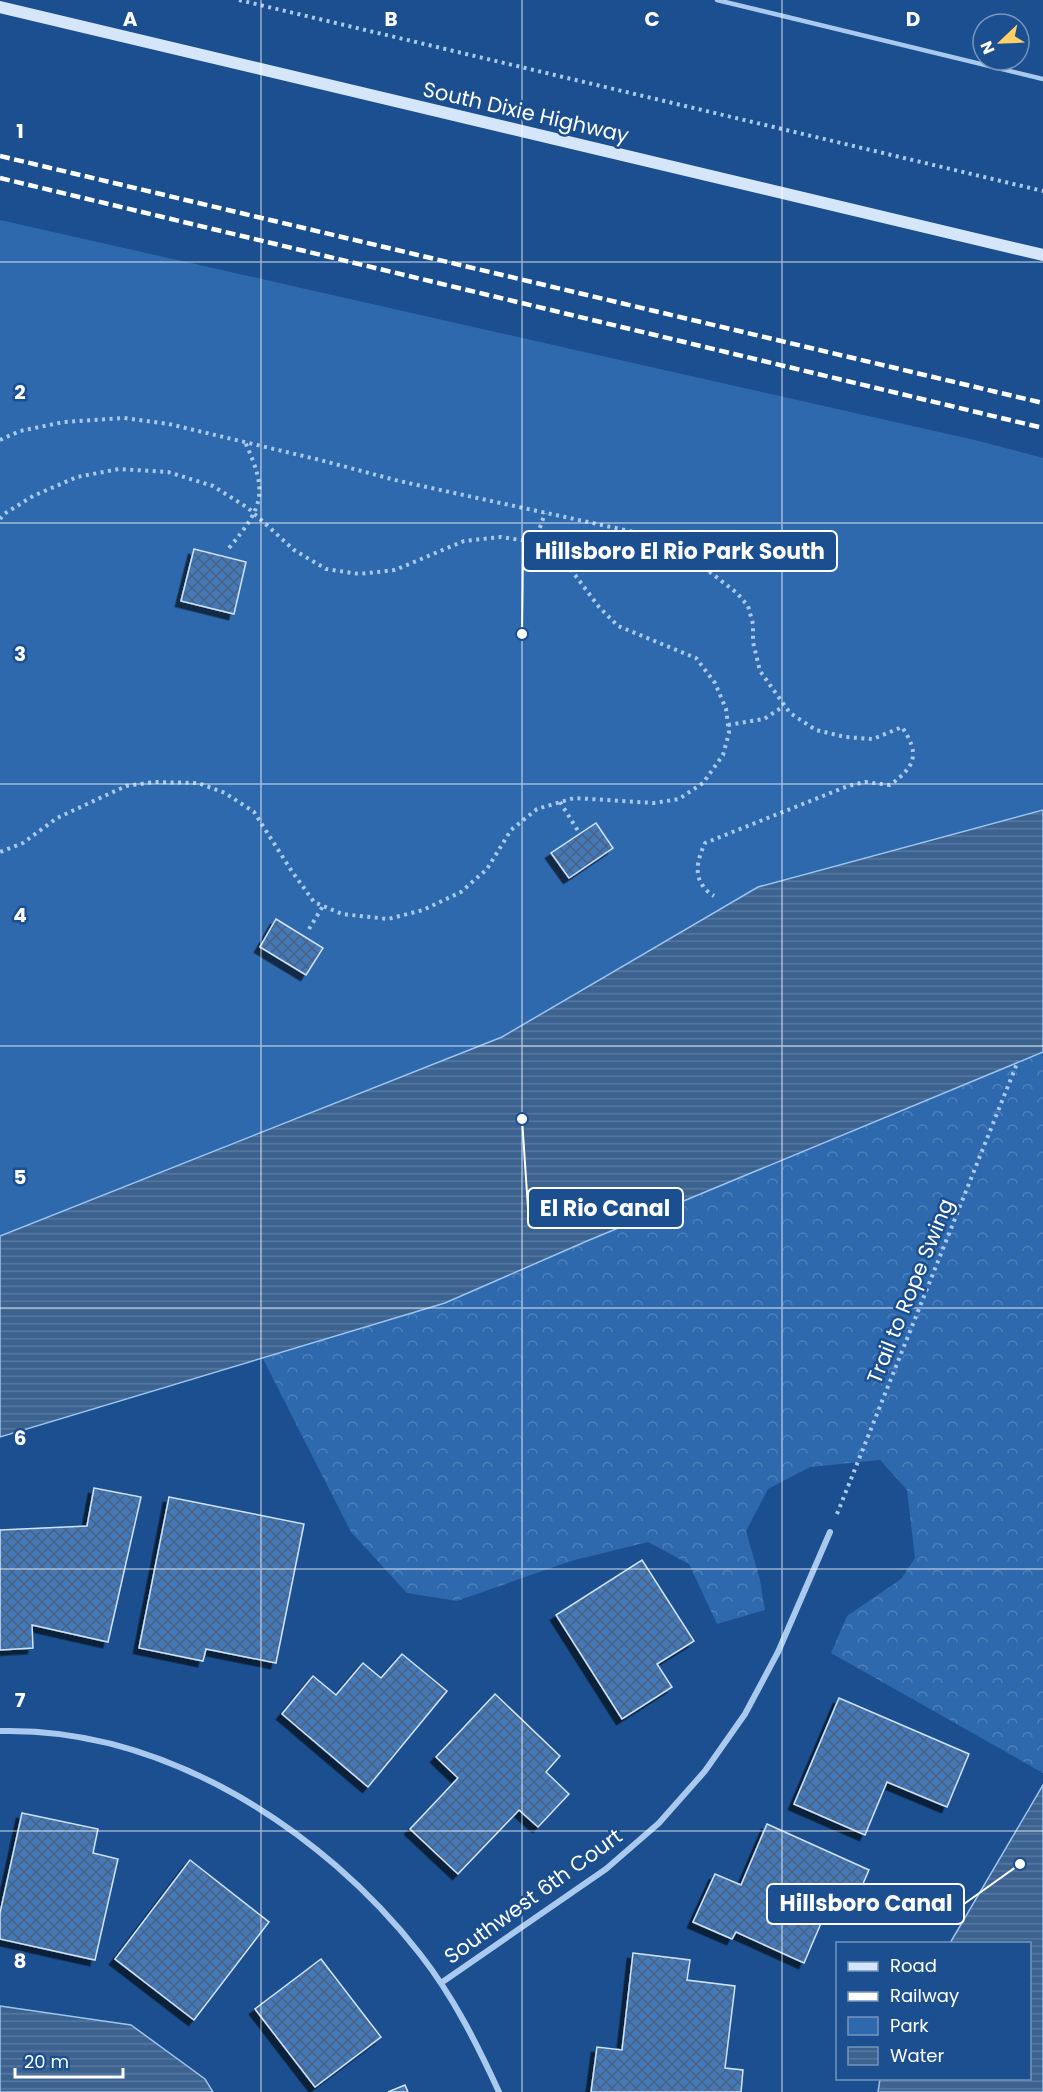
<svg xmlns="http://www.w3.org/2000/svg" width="1043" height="2092" font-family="Poppins,sans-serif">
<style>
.forest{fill:url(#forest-crowns)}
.park{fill:#2e69ad}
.water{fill:url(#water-rules);stroke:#9cc4f0;stroke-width:1.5}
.building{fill:url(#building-cross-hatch);stroke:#cfe3fa;stroke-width:1.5;filter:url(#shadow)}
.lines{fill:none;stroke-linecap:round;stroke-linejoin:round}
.path{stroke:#a9c9ee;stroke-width:4;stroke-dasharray:3 4.5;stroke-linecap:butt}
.lane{stroke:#a9c9ee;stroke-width:4.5}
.street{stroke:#a9c9ee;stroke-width:6}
.secondary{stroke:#d6e6fa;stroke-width:12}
.rail{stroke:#fff;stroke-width:4.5;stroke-dasharray:10 4.5;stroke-linecap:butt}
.grid{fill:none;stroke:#fff;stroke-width:1.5;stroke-opacity:0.55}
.labels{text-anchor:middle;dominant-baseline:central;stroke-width:5;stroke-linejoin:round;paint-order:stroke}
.street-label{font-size:21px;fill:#fff;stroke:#1b4f8f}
.grid-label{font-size:20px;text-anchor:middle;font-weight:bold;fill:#fff;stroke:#1b4f8f;stroke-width:5;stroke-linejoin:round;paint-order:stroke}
.leader{fill:none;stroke:#fff;stroke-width:2}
.callout-dot{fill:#fff;stroke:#1b4f8f;stroke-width:2}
.callout{fill:#1b4f8f;stroke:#fff;stroke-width:2}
.callout-label{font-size:22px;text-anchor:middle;font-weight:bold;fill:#fff}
</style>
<defs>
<pattern id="forest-crowns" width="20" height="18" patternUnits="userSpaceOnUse" patternTransform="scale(1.5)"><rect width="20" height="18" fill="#2e69ad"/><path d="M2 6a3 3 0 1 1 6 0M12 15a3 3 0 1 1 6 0" fill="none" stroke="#4d80b9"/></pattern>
<pattern id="water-rules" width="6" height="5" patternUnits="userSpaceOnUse" patternTransform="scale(1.5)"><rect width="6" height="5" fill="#3c6290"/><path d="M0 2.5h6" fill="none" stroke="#597aa1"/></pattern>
<pattern id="building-cross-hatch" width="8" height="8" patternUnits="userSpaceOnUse" patternTransform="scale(1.5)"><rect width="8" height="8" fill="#4478b7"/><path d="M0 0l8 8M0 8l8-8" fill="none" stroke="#486282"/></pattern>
<filter id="shadow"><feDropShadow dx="-5.5" dy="5.5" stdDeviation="0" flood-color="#0009"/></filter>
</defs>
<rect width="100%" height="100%" fill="#1b4f8f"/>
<!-- forest -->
<path class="forest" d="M1043 1052V1773L831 1653 847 1616 901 1579 915 1558 907 1490 880 1460 810 1467 768 1489 746 1531 760 1580 765 1610 717 1624 689 1564 648 1542 571 1561 457 1601 407 1593 351 1532 262 1357 445 1303 587 1241Z"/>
<!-- park -->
<path class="park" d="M0 220 979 441 1043 458V810L758 887 502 1037 0 1236Z"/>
<!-- water -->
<path class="water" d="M1043 810V1052L587 1241 445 1303 0 1437V1236L502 1037 758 887Z
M1043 1785V2092H878L880 2079 1030 2078V1944L950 1943Z
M0 2006 131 2025 205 2079 213 2092H0Z"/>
<!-- building -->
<path class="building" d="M194 549 246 562 234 614 181 601Z
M596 823 613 848 569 878 551 853Z
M276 919 323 948 306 975 260 947Z
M94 1488 141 1497 108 1642 32 1625 33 1648 0 1650V1530L87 1526Z
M169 1497 304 1524 276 1663 206 1649 203 1661 139 1648Z
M642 1560 694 1641 657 1664 672 1687 622 1719 556 1615Z
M402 1654 447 1691 368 1787 282 1714 313 1676 336 1695 363 1663 381 1678Z
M495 1694 560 1756 546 1772 569 1794 538 1827 519 1810 458 1874 410 1829 458 1778 436 1757Z
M839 1698 969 1754 947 1807 887 1782 865 1835 794 1804Z
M22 1813 98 1829 93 1853 118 1859 95 1960 0 1939V1913Z
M767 1824 869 1870 849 1916 828 1907 804 1963 736 1932 732 1939 693 1922 715 1874 741 1885Z
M190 1860 269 1922 194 2020 115 1959Z
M633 1953 690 1960 687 1980 735 1986 725 2068 743 2070 741 2092H591L597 2047 622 2050Z
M321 1959 381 2037 315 2087 255 2009Z
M405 2085 408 2092H388Z"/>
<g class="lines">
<!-- path -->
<path class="path" d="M239 0 1043 191
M0 440 20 431 64 422 124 418 169 424 320 460 399 481 634 532 673 550 706 569 737 593 748 606 753 624V642L760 671 790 713 816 730 845 737 873 739 902 727C920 754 916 766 890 785L865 782 848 786 705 843C699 856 693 873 703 886 705 890 711 894 714 896
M0 519 4 514 33 496 77 477 119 469 168 472 213 486 248 508 294 550 326 569 359 574 395 570 464 541 501 537 540 543 563 559 599 607 618 626 696 658 715 683 726 709 729 733 723 755 703 783 679 799 654 803 574 798 537 809 511 830 487 869 461 892 423 910 388 919 342 914 314 902 291 870 254 812 225 793 198 783 154 782 126 786 57 818 23 843 0 852
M535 542 545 513
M229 548C264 506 268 492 245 442
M728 725 764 719 784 706
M560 802 580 834
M309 929 323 906
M837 1514 1018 1061"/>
<!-- lane -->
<path class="lane" d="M717 0 1043 79"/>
<!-- street -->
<path class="street" d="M0 1731C164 1727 322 1829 420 1954 453 1996 477 2044 499 2092
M441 1983 606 1869 659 1823 705 1771 745 1714 778 1652 830 1532"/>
<!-- secondary -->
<path class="secondary" d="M0 7 1043 255"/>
<!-- rail -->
<path class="rail" d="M0 156 1043 403
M0 178 1043 428"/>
</g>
<!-- grid -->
<path class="grid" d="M261 0V2092M522 0V2092M782 0V2092M0 262H1043M0 523H1043M0 784H1043M0 1046H1043M0 1308H1043M0 1569H1043M0 1831H1043"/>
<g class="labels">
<!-- street labels -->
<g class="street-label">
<text transform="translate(526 112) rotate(13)">South Dixie Highway</text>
<text transform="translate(910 1291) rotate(-68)">Trail to Rope Swing</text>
<text transform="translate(533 1896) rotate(-36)">Southwest 6th Court</text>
</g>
</g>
<g class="grid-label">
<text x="130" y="26">A</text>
<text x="391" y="26">B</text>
<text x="652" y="26">C</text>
<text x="913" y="26">D</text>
<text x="20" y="138">1</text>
<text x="20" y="399">2</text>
<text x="20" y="661">3</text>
<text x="20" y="922">4</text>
<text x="20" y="1184">5</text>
<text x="20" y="1445">6</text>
<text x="20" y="1707">7</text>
<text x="20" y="1968">8</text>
</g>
<!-- callouts -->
<path class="leader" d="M522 634L523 551M522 1119L528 1208M1020 1864L964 1904"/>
<g class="callout-dot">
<circle cx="522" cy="634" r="6"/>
<circle cx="522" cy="1119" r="6"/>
<circle cx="1020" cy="1864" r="6"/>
</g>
<g class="callout">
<rect x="523" y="531" width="314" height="40" rx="6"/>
<rect x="528" y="1188" width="155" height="40" rx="6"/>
<rect x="767" y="1884" width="197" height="40" rx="6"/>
</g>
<g class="callout-label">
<text x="680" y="559">Hillsboro El Rio Park South</text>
<text x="605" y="1216">El Rio Canal</text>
<text x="866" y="1911">Hillsboro Canal</text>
</g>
<!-- legend -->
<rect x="836" y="1942" width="195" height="138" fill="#1b4f8f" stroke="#7695bc" stroke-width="1.5"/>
<rect x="848" y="1962" width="30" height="9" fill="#d6e6fa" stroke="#7695bc" stroke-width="1.5"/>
<text x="890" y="1972" font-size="18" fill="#ffffff">Road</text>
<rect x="848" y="1992" width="30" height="9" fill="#ffffff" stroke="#7695bc" stroke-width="1.5"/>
<text x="890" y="2002" font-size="18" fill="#ffffff">Railway</text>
<rect x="848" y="2017" width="30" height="18" fill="#2e69ad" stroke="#7695bc" stroke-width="1.5"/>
<text x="890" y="2032" font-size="18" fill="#ffffff">Park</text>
<rect x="848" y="2047" width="30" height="18" fill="url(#water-rules)" stroke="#7695bc" stroke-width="1.5"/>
<text x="890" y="2062" font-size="18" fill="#ffffff">Water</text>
<!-- north arrow -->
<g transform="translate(1001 42) rotate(247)"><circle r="28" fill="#1b4f8f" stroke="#7695bc" stroke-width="1.5"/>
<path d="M0-4.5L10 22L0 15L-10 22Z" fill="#ffd166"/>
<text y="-9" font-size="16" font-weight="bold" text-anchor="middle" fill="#ffffff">N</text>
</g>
<!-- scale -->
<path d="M15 2068v9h108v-9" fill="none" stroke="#ffffff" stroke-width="3"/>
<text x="24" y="2068" font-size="18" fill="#ffffff" stroke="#1b4f8f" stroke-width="4.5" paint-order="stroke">20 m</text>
</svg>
